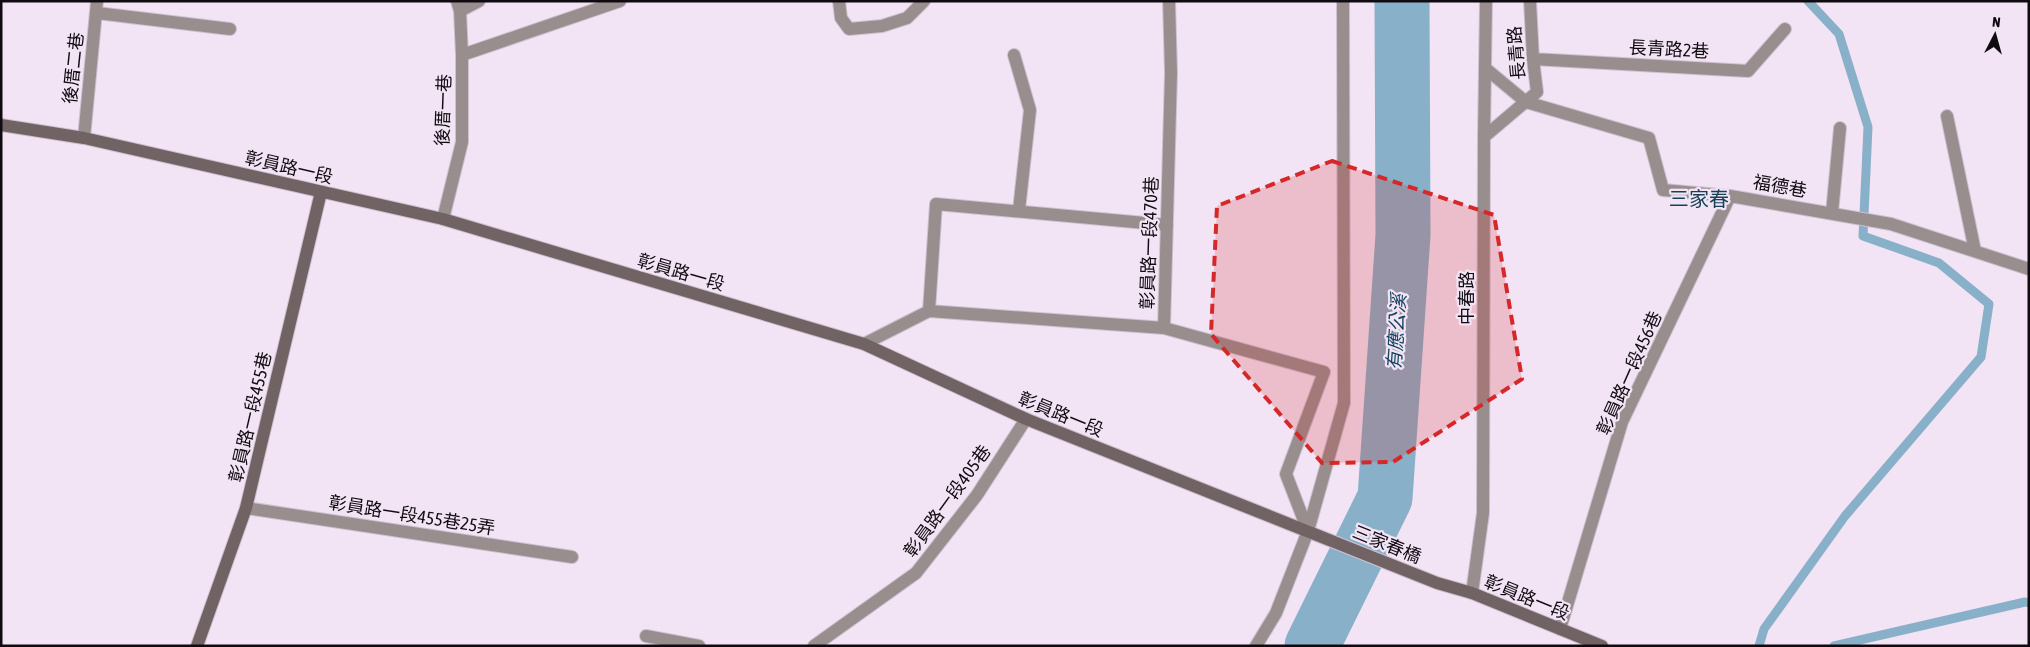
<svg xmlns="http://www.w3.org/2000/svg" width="2030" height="647" font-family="'Asap Condensed','Noto Sans TC',sans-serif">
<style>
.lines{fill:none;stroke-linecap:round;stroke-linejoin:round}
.stream{stroke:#88b0c9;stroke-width:9}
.river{stroke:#88b0c9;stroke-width:55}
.lane-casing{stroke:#cec1d0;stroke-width:14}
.street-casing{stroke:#cec1d0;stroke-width:14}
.secondary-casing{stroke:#cec1d0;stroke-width:14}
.lane{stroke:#988e8e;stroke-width:12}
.street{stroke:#988e8e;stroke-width:12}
.secondary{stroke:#716363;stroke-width:12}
.marked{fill:#d62828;fill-opacity:0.2;stroke:#d62828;stroke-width:4;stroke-dasharray:10 6;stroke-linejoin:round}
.labels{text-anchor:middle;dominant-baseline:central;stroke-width:4.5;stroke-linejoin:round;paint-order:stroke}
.street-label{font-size:18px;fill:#100b11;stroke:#f2e4f4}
.water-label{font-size:19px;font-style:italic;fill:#12445f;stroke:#f2e4f4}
.quarter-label{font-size:20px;fill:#164257;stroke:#f2e4f4}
</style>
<rect width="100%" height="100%" fill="#f2e4f4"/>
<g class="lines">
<!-- stream -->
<path class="stream" d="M1759 646 1764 629 1845 516 1981 357 1989 304 1939 263 1863 236 1868 127 1839 34 1808 1
M1834 646 2025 602 2029 603"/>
<!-- river -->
<path class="river" d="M1312 646 1385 498 1403 235 1402 1"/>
<!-- lane casing -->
<g class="lane-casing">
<path id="lane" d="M839 1 841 18 849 29 882 26 907 18 924 1
M460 11 479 1
M97 13 230 29
M462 55 620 1
M1014 55 1030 110 1019 210
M1533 59 1748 71 1785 29
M1485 68 1526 102 1649 138 1663 190 1730 196 1891 224 2029 269
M1947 116 1975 251
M1484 137 1537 92 1533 59 1530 1
M84 138 97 1
M1832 213 1840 128
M443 219 462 142V55L460 11 457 1
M929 311 936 204 1167 225
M1164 328 1171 73 1169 1
M864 344 929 311 1164 328 1324 372 1286 474 1308 531 1276 613 1256 646
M246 508 572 557
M1560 629 1622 422 1730 196
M646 636 699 646
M814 646 916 573 977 495 1026 419"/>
</g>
<!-- street casing -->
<g class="street-casing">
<path id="street" d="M1308 531 1344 403 1343 1
M1472 593 1483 513 1484 137 1486 1"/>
</g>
<!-- secondary casing -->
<g class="secondary-casing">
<path id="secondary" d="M1 125 84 138 443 219 864 344 1026 419 1437 583 1472 593 1602 646
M197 646 246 508 321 192"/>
</g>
<!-- lane -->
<use href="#lane" class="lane"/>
<!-- street -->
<use href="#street" class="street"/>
<!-- secondary -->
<use href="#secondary" class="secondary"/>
</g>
<!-- marked area -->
<path class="marked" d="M1332 161 1494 215 1522 379 1393 462 1322 463 1211 334 1217 206Z"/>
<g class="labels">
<!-- street labels -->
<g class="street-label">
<text transform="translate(1669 49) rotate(3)">長青路2巷</text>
<text transform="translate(1516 53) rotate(-95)">長青路</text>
<text transform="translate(73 68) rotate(-84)">後厝二巷</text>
<text transform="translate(443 110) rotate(-88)">後厝一巷</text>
<text transform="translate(289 167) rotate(13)">彰員路一段</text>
<text transform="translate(1780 186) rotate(10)">福德巷</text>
<text transform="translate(1149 243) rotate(-88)">彰員路一段470巷</text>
<text transform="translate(681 272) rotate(16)">彰員路一段</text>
<text transform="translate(1466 298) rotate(-90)">中春路</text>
<text transform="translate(1629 373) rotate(-66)">彰員路一段456巷</text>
<text transform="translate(1061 414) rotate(22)">彰員路一段</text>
<text transform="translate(250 417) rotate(-77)">彰員路一段455巷</text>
<text transform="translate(947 501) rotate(-54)">彰員路一段405巷</text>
<text transform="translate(412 515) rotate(9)">彰員路一段455巷25弄</text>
<text transform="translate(1387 544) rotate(22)">三家春橋</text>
<text transform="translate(1527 597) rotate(22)">彰員路一段</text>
</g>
<!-- water labels -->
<g class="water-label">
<text transform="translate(1396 332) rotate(-86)">有應公溪</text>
</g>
<!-- quarter labels -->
<g class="quarter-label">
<text x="1699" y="198">三家春</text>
</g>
</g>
<!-- border -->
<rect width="2030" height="647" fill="none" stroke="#100b11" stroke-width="5"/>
<!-- north arrow -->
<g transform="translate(1995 35) rotate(6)" stroke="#f2e4f4" stroke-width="4" paint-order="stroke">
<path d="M0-4L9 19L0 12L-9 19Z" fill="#100b11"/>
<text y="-8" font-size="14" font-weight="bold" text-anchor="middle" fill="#100b11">N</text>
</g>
</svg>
